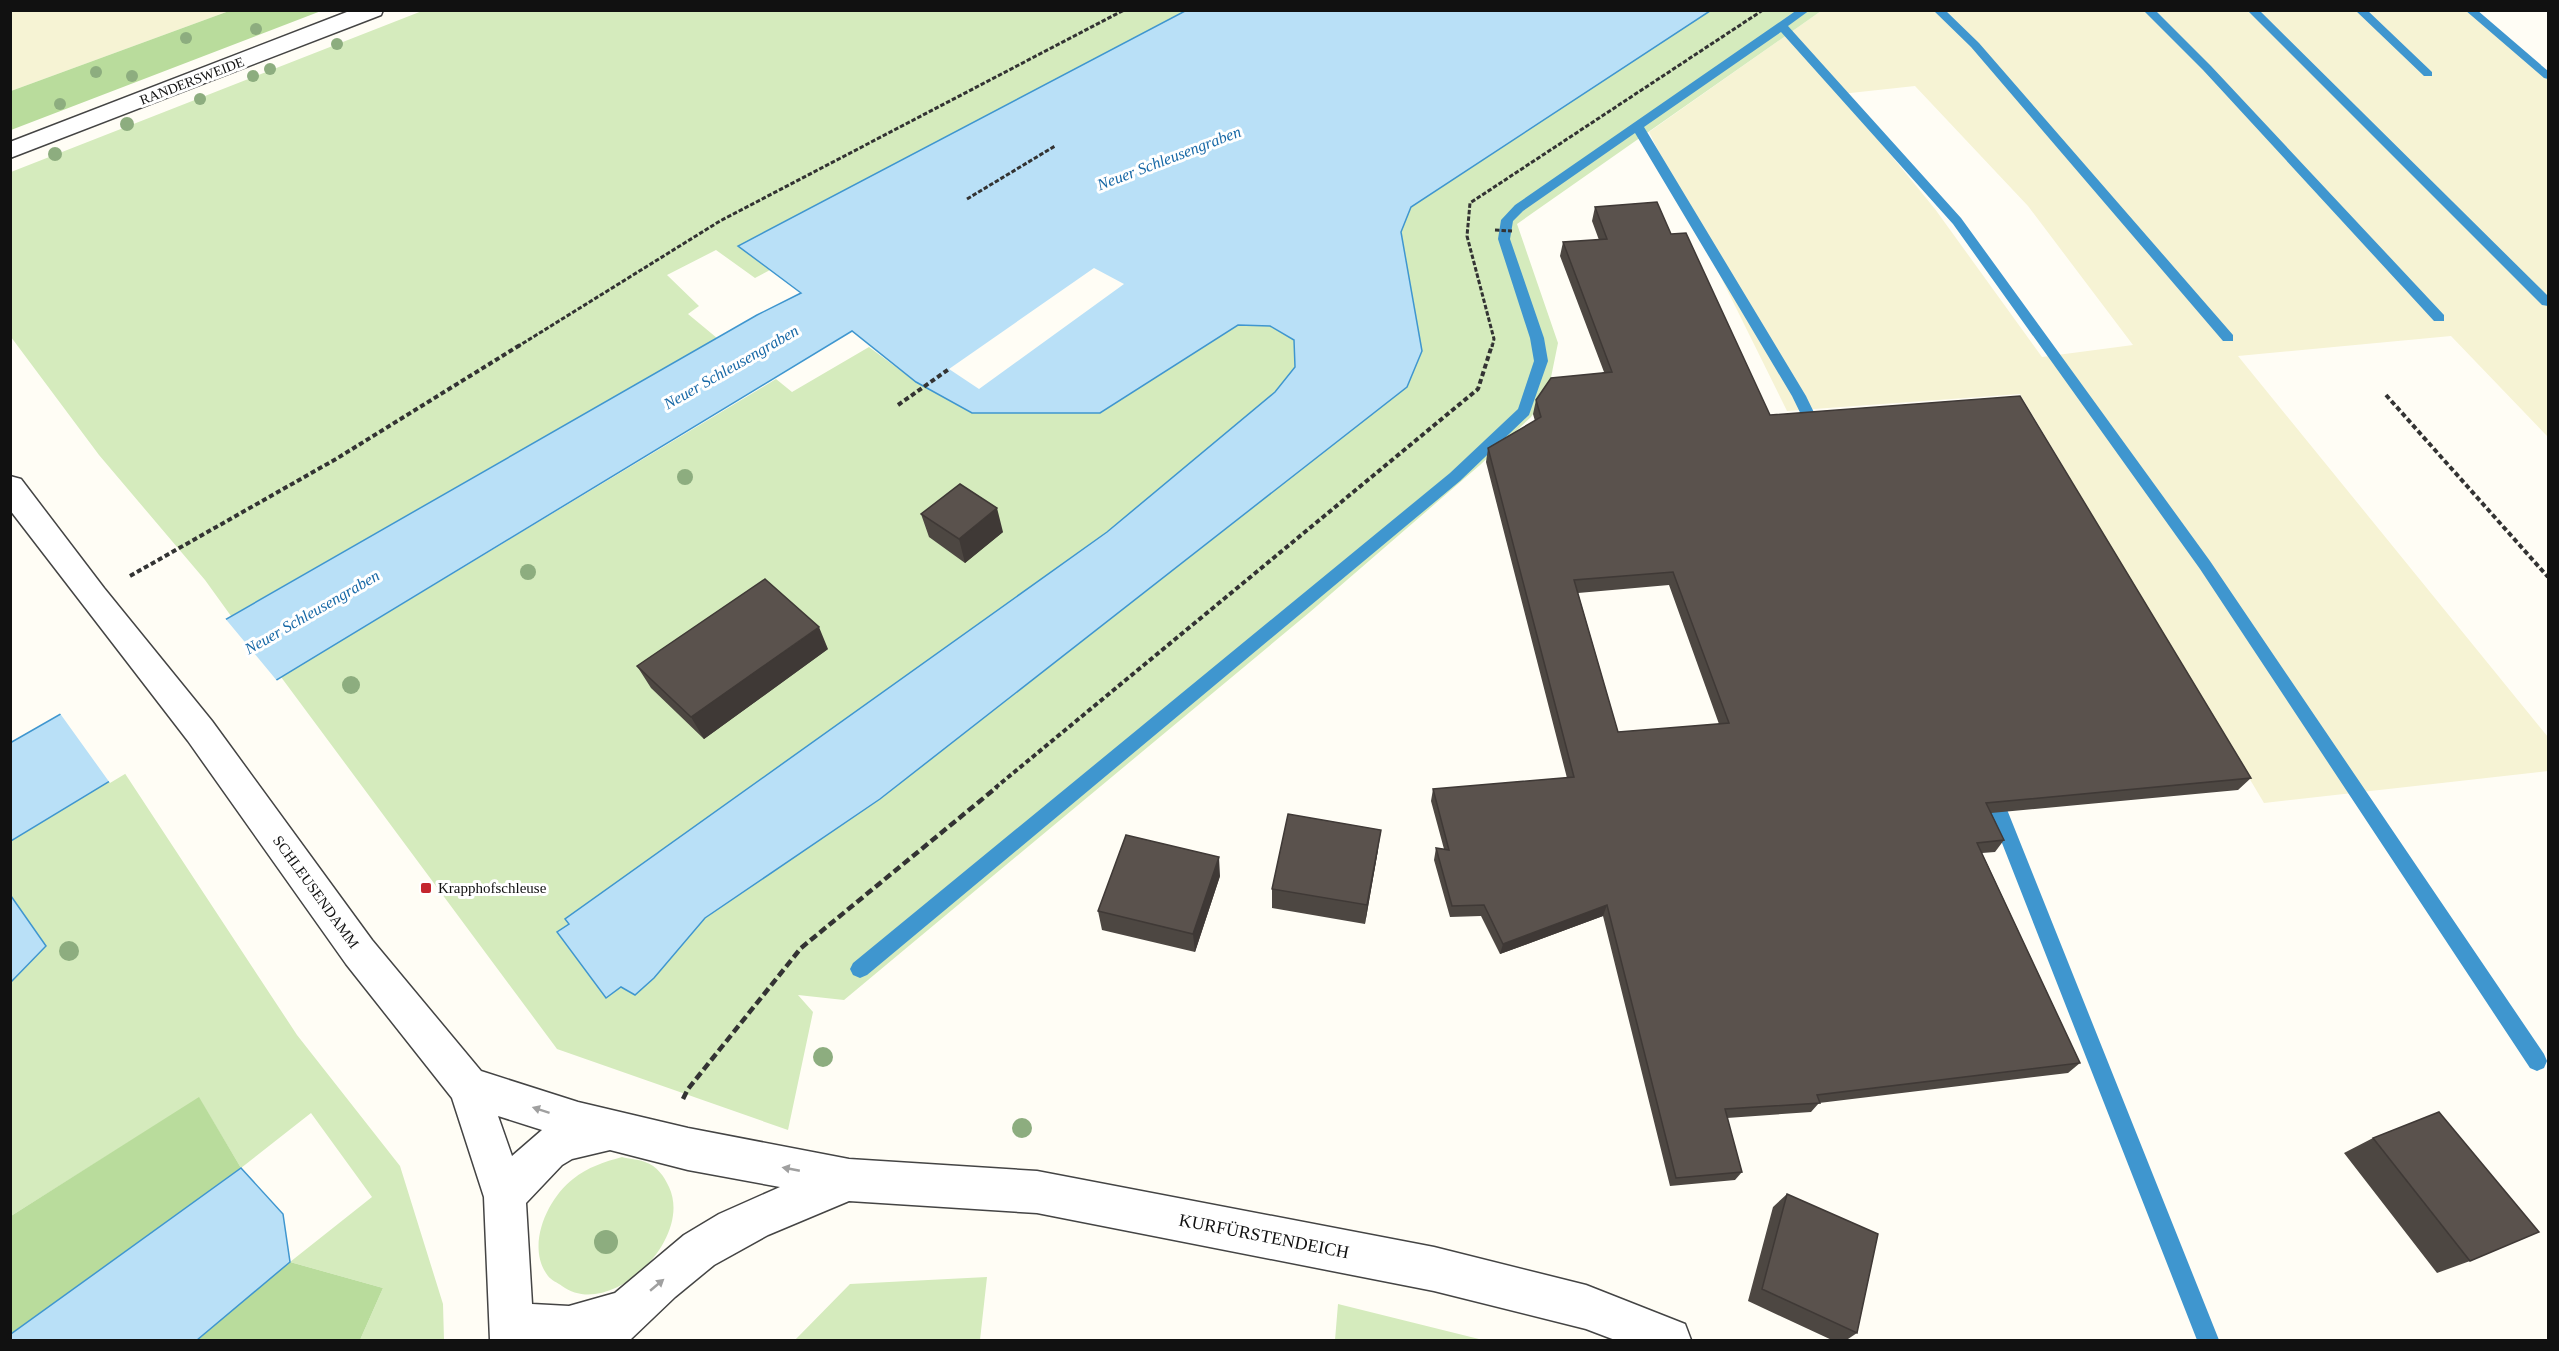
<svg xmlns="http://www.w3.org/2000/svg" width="2559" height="1351" font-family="'Times New Roman',serif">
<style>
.farmland{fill:#f6f3d4;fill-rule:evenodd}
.green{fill:#d5ebbd}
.forest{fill:#b9dc9c}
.water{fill:#b9e0f7;stroke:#3f96cf;stroke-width:1.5}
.pier{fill:#fffdf5}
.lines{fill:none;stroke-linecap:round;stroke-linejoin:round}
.stream{fill:#3f96cf;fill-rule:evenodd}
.minor-casing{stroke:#444;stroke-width:3}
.path-far2{stroke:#333;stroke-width:3;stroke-dasharray:4.5 2;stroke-linecap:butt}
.path-far1{stroke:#333;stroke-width:4;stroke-dasharray:5 3;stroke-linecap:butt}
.path{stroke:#333;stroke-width:4.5;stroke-dasharray:8 4;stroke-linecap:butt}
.minor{fill:#fff;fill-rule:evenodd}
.tree{fill:#8dad7f}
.wall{fill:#4d4742;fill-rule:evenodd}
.shaded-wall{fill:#3f3936}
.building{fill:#5a524d;stroke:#3f3936;stroke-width:1.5;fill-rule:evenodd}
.oneway{fill:#a0a0a0}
.poi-dot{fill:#c4262e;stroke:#fff;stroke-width:2}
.labels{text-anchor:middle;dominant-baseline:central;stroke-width:6;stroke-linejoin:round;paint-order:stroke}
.far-street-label{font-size:14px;fill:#111;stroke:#fff}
.poi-label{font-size:15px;fill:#111;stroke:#fff;text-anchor:start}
.street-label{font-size:15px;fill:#111;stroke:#fff}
.water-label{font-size:16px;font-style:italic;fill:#1768a6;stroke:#fff}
.near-street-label{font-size:18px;fill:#111;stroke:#fff}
</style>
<rect width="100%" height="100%" fill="#fffdf5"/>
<!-- farmland -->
<path class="farmland" d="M11 10H229V11L11 91Z
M1821 11H2469L2548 79V437L2451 336 2238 356 2548 737V771L2264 803 2020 394 1787 411 1649 132ZM1915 86 2028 206 2133 345 2042 357 1935 209 1841 94Z"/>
<!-- green -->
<path class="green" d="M422 11H1185L739 246 770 270 755 278 716 250 667 275 699 306 688 314 717 338 231 616 205 580 99 455 11 337V172Z
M1710 11H1821L1517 224 1558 343 1548 392 1531 417 1480 465 1310 612 844 1000 798 995 813 1012 788 1130 557 1049 281 677 776 379 792 392 869 347 916 382 972 413H1100L1238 325 1270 326 1294 340 1295 367 1275 392 1107 532 566 919 570 924 557 932 606 998 621 987 635 995 654 978 705 918 880 799 1407 387 1422 351 1401 231 1411 207Z
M124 772 297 1035 400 1166 443 1304 444 1340H360L383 1288 290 1262 372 1197 311 1113 241 1168 199 1098 11 1216V982L46 946 11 896V841Z
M622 1157C629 1159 638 1159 645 1162 657 1166 664 1176 669 1187 694 1240 609 1321 562 1286 558 1283 551 1280 548 1276 525 1246 548 1198 573 1179 588 1167 604 1162 622 1157Z
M987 1277 980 1340H795L850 1284Z
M1338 1304 1483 1340H1335Z"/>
<!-- forest -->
<path class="forest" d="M229 11H321L11 130V91Z
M199 1097 241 1168 11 1334V1216Z
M290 1262 383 1288 360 1340H197Z"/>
<!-- water -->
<path class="water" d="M1185 11H1710L1411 207 1401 232 1422 351 1407 387 880 799 705 918 654 978 635 995 621 987 606 998 557 932 569 924 565 919 1107 532 1275 392 1295 367 1294 340 1270 326 1238 325 1100 413H972L916 382 852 331 11 841 10 743 757 315 801 293 738 246Z
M11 896 46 946 11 982H10Z
M241 1168 283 1214 290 1262 197 1340H11V1334Z"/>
<!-- pier -->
<path class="pier" d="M1094 268 1124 284 979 389 949 369Z
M224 617 278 682 110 783 59 712Z"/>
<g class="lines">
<!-- stream -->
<path class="stream" d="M1797 10H1810L1788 26 1961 218 2210 561 2544 1054 2547 1061 2544 1068 2537 1071 2530 1068 2200 569 1953 224 1781 32 1644 127 1806 396 1823 431 1821 435H1811L1792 396 1635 133 1523 211 1513 221 1510 239 1544 338 1548 361 1529 415 1460 481 867 975 860 978 853 975 850 969 853 963 1450 473 1518 409 1534 361 1530 338 1498 239 1501 220 1515 205Z
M1933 10H1945L1979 43 2233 335V341H2223L1971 47Z
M2143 10H2155L2211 66 2444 315V321H2434L2203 70Z
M2247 10H2259L2548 296V306L2542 305Z
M2355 10H2367L2432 72V76H2424Z
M2465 10H2477L2548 71V79L2544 78Z
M1991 784 1997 787 2000 792 2219 1340H2197L1982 792 1985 787Z"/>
<!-- minor casing -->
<g class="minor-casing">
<path id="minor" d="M352 10H383L381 15 10 158V142Z
M10 476 21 479 104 588 212 721 372 940 481 1071 578 1102 688 1128 849 1159 1037 1171 1434 1247 1586 1285 1685 1324 1691 1340H1615L1586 1329 1434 1291 1037 1213 849 1201 768 1235 714 1265 675 1297 630 1340H490L484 1197 452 1098 346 964 188 741 10 510ZM498 1116 542 1130 512 1156ZM610 1150 688 1170 780 1187 719 1214 684 1235 615 1293 569 1306 532 1304 526 1203 562 1165 572 1159Z"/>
</g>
<!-- path-far2 -->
<path class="path-far2" d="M967 199 1055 146
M1495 230 1512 231
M517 347 720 221 1124 10
M1492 347 1494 339 1467 236 1470 203 1763 10"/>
<!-- path-far1 -->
<path class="path-far1" d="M2386 395 2548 577
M898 405 949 369
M130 576 336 459 520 345
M995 788 1478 389 1492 345"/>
<!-- path -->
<path class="path" d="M683 1099 688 1089 801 948 997 787"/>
<!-- minor -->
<use href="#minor" class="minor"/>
</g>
<!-- trees -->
<g class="tree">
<circle cx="256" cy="29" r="6"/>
<circle cx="186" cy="38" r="6"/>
<circle cx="337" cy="44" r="6"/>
<circle cx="270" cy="69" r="6"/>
<circle cx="96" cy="72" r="6"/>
<circle cx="132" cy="76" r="6"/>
<circle cx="253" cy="76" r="6"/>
<circle cx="200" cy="99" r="6"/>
<circle cx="60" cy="104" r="6"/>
<circle cx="127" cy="124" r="7"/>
<circle cx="55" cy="154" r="7"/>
<circle cx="685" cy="477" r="8"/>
<circle cx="528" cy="572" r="8"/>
<circle cx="351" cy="685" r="9"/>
<circle cx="69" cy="951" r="10"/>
<circle cx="823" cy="1057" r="10"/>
<circle cx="1022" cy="1128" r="10"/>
<circle cx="606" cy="1242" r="12"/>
</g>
<!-- wall -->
<path class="wall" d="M1595 207 1671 234 1770 415 2251 778 2238 790 1991 813 2004 840 1995 852 1982 853 2080 1063 2068 1073 1819 1103 1811 1112 1727 1118 1742 1172 1735 1180 1670 1186 1603 916 1500 954 1481 916 1450 917 1434 860 1436 848 1444 849 1431 801 1433 789 1567 778 1486 462 1488 448 1535 421 1533 414 1536 400 1604 372 1560 256 1563 242 1599 240 1592 221ZM1669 585 1719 724 1618 732 1578 593Z
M921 514 1003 532 965 563 929 537Z
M828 649 704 739 651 688 637 666Z
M1378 850 1365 924 1272 908V889Z
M1220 876 1195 952 1102 930 1098 911Z
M2373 1138 2470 1261 2437 1273 2344 1153Z
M1787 1194 1857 1333 1845 1341H1834L1748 1301 1773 1207Z"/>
<!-- shaded-wall -->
<path class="shaded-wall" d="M997 508 1003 532 965 563 959 539Z
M819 627 828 649 704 739 691 717Z
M1381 830 1378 850 1365 924 1367 905Z
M1219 857 1220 876 1195 952 1193 934Z
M1607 905 1603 916 1500 954 1503 944Z"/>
<!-- building -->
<path class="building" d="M1657 202 1671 234 1686 233 1770 415 2020 396 2251 778 1986 803 2004 840 1977 843 2080 1063 1817 1095 1820 1103 1725 1109 1742 1172 1676 1178 1607 905 1503 944 1484 905 1452 906 1436 848 1449 850 1433 789 1574 777 1488 448 1541 417 1536 400 1551 378 1612 372 1563 242 1607 239 1595 207ZM1673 572 1729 723 1618 732 1574 580Z
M960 484 997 508 959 539 921 514Z
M765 579 819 627 691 717 637 666Z
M1288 814 1381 830 1367 905 1272 889Z
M1126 835 1219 857 1193 934 1098 911Z
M2439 1112 2539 1232 2470 1261 2373 1138Z
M1787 1194 1878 1234 1857 1333 1762 1289Z"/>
<!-- one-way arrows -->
<defs><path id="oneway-solid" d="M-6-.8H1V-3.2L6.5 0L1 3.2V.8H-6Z" transform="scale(1.5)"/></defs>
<g class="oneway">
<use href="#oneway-solid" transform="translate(541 1110) rotate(-162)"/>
<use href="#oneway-solid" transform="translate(791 1169) rotate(-169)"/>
<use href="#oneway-solid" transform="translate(657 1285) rotate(-40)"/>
</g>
<!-- markers -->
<rect class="poi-dot" x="420" y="882" width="12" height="12" rx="3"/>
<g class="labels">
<!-- far-street labels -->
<g class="far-street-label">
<text transform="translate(192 81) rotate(-21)">RANDERSWEIDE</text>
</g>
<!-- poi labels -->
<g class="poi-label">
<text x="438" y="888">Krapphofschleuse</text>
</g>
<!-- street labels -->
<g class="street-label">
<text transform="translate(316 892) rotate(54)">SCHLEUSENDAMM</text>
</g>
<!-- water labels -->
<g class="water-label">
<text transform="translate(1169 158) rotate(-21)">Neuer Schleusengraben</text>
<text transform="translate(731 367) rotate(-30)">Neuer Schleusengraben</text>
<text transform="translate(312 612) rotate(-30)">Neuer Schleusengraben</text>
</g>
<!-- near-street labels -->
<g class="near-street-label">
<text transform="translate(1264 1236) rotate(11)">KURFÜRSTENDEICH</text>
</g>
</g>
<!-- border -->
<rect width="2559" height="1351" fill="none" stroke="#111111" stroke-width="24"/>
</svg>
